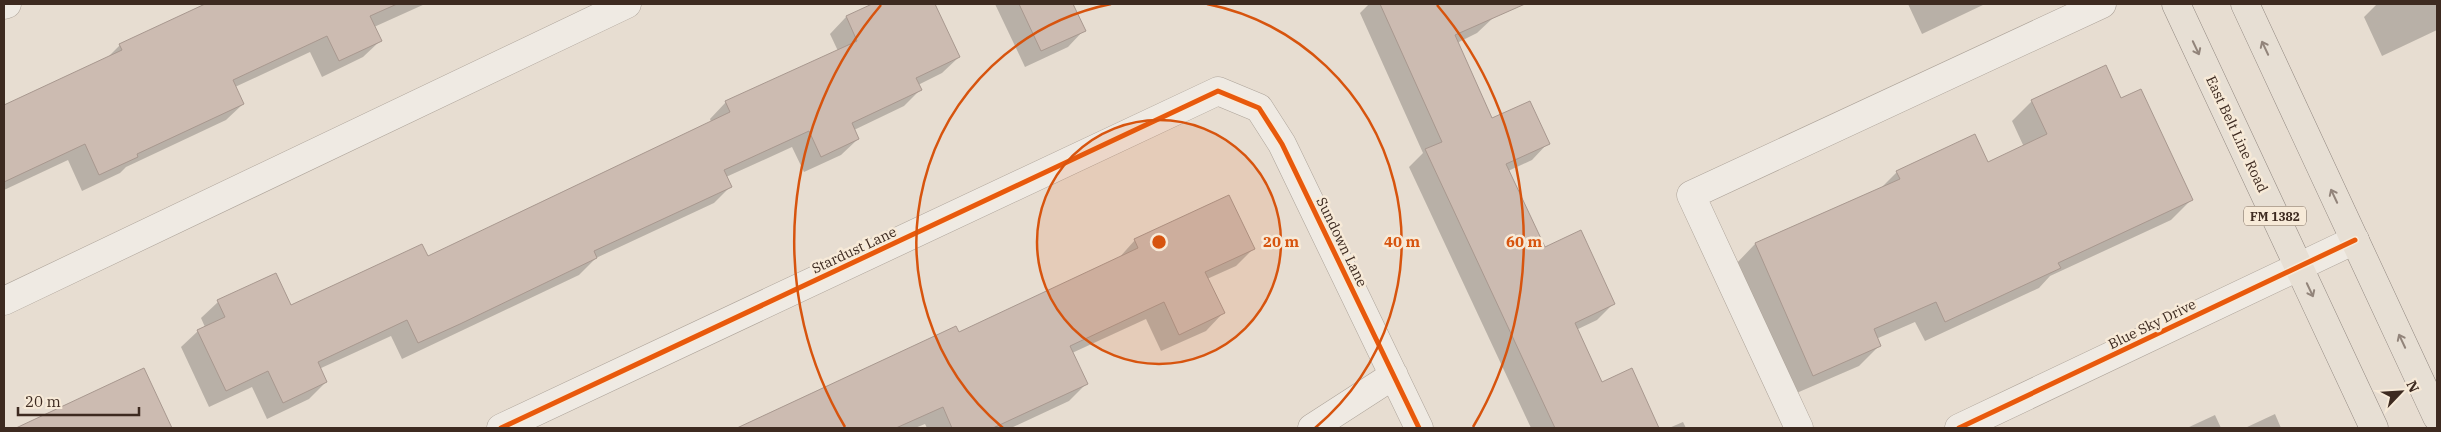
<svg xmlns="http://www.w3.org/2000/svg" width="2441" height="432" font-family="'IBM Plex Serif',serif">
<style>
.shadow{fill:#0003}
.building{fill:#ccbbb1;stroke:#a8988f}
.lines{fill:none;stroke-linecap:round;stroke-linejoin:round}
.minor-casing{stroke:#ada399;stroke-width:29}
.major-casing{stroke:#928880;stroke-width:29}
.minor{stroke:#efeae3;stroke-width:28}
.major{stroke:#e7dfd4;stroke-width:28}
.cycleway-casing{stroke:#f7ead8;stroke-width:8}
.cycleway{stroke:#e8590c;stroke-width:5}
.oneway{stroke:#92847a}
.ring{fill:none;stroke:#d7540e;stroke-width:2.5}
.labels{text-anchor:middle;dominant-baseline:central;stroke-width:5;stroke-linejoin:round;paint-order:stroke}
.shield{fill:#f7ead8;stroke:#756457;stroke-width:1}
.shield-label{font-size:12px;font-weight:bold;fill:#3d2a20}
.street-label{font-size:14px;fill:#3d2a20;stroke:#f7ead8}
.centre{fill:#d7540e;stroke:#f7ead8;stroke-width:2.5}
.ring-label{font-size:15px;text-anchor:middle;font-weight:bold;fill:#d7540e;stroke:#f7ead8;stroke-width:5;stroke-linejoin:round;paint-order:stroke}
</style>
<rect width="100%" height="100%" fill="#e7ddd1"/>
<!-- shadow -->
<path class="shadow" d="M206 4H425L374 27 380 41 363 57 322 77 310 52 235 87 243 104 226 120 126 167 120 173 82 191 68 160 4 190V106L107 58 120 45Z
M875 4H934L959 57 942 73 918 85 920 90 904 106 854 130 858 139 841 155 804 172 792 147 726 177 730 187 714 203 596 258 579 275 442 340 402 359 391 336 319 369 326 382 309 399 267 419 252 387 209 407 181 347 198 331 205 327 201 318 218 302 276 275 290 307 428 258 711 122 710 119 726 102 838 51 830 34 846 17Z
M995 4H1073L1084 30 1068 47 1025 67Z
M1369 4H1491L1488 5 1494 17 1477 33 1457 43 1491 120 1548 143 1532 160 1508 171 1544 249 1613 304 1597 320 1576 330 1602 383 1631 370 1657 428H1531L1409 167 1423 153 1360 13Z
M1908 4H1985L1922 34Z
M2377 4H2437V30L2382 56 2364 17Z
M2121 100 2191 200 2171 220 2050 276 2039 288 1925 341 1915 322 1876 339 1879 346 1859 366 1792 395 1735 265 1755 244 1879 190 1897 172 1988 164 2024 147 2012 121 2032 101Z
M1135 240 1253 249 1236 266 1207 279 1223 313 1206 331 1161 351 1146 319 1072 353 1086 384 1069 401 1011 428H927L925 424 915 428H740L956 328 958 334 1118 259Z
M2275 414 2281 428H2245Z
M2215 415 2221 428H2187Z
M1683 422 1686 428H1669Z
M40 427H171L41 428Z"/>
<!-- building -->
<path class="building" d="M205 4H397L370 16 382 41 339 61 327 36 233 80 244 104 137 154 138 157 99 175 85 144 4 182V105L122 50 119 44Z
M872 4H935L960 57 916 78 922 90 852 123 859 139 821 157 809 131 724 170 732 187 594 251 597 258 460 324 418 343 407 320 318 362 327 382 283 403 268 371 226 391 197 330 225 317 217 300 276 273 291 305 422 244 428 256 730 112 725 101 857 41 846 16Z
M1019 4H1073L1086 31 1041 51Z
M1380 4H1525L1455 35 1492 118 1530 101 1550 144 1506 164 1545 247 1581 230 1615 304 1575 323 1602 382 1632 368 1659 428H1555L1425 149 1442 142Z
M2106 65 2121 98 2141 89 2193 200 2058 263 2061 268 1945 322 1936 302 1874 329 1881 346 1813 376 1755 243 1900 179 1896 171 1975 134 1988 162 2047 134 2031 100Z
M1229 195 1255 249 1205 272 1225 313 1179 335 1164 302 1070 346 1088 384 993 428H952L943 407 896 428H737L956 326 959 332 1138 248 1134 239Z
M144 368 172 428H16Z"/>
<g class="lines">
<!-- minor casing -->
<g class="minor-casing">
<path id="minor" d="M4 5 7 4
M4 301 627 4
M501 428 1218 91 1259 108 1282 144 1419 428
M1312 428 1394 375
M1799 428 1691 195 2102 4
M1959 428 2355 240"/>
</g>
<!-- major casing -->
<g class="major-casing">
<path id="major" d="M2176 4 2374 428
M2245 4 2437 417"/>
</g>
<!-- minor -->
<use href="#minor" class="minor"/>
<!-- major -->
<use href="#major" class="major"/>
<!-- cycleway casing -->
<g class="cycleway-casing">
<path id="cycleway" d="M501 428 1218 91 1259 108 1282 144 1419 428
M1959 428 2355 240"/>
</g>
<!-- cycleway -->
<use href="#cycleway" class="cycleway"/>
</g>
<!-- one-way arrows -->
<defs><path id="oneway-shaft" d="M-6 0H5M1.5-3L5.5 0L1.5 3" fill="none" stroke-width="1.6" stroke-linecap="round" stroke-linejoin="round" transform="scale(1.25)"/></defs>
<g class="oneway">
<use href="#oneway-shaft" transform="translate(2196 48) rotate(65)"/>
<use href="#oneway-shaft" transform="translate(2265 48) rotate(-115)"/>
<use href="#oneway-shaft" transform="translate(2334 196) rotate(-115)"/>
<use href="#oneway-shaft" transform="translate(2310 290) rotate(65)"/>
<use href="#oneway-shaft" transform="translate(2402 341) rotate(-115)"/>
</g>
<!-- distance rings -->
<circle cx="1159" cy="242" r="122" fill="#d7540e" fill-opacity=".12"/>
<g class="ring">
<circle cx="1159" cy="242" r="122"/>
<path d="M1003 428A243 243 0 0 1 1111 4M1207 4A243 243 0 0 1 1315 428"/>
<path d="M845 427A365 365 0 0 1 881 5M1437 5A365 365 0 0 1 1473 427"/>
</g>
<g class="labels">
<!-- shield labels -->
<rect class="shield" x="2244" y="206.5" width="62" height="19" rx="4"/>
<g class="shield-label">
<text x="2275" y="216">FM 1382</text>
</g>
<!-- street labels -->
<g class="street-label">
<text transform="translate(2237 134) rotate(65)">East Belt Line Road</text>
<text transform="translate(1342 242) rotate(64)">Sundown Lane</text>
<text transform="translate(854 250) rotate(-25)">Stardust Lane</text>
<text transform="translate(2152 324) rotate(-26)">Blue Sky Drive</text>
</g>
</g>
<circle cx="1159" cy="242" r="8" class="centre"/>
<g class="ring-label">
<text x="1281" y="247">20 m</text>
<text x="1402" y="247">40 m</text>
<text x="1524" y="247">60 m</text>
</g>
<!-- border -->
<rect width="2441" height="432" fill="none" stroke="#3d2a20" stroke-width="10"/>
<!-- north arrow -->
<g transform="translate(2401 392) rotate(65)" stroke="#f7ead8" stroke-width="4" paint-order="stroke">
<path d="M0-4L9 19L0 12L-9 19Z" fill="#3d2a20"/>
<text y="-8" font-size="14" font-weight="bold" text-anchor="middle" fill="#3d2a20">N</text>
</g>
<!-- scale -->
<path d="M18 407v8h121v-8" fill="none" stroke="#3d2a20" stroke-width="2.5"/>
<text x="25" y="407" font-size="15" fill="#3d2a20" stroke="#f7ead8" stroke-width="4" paint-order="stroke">20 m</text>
</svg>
